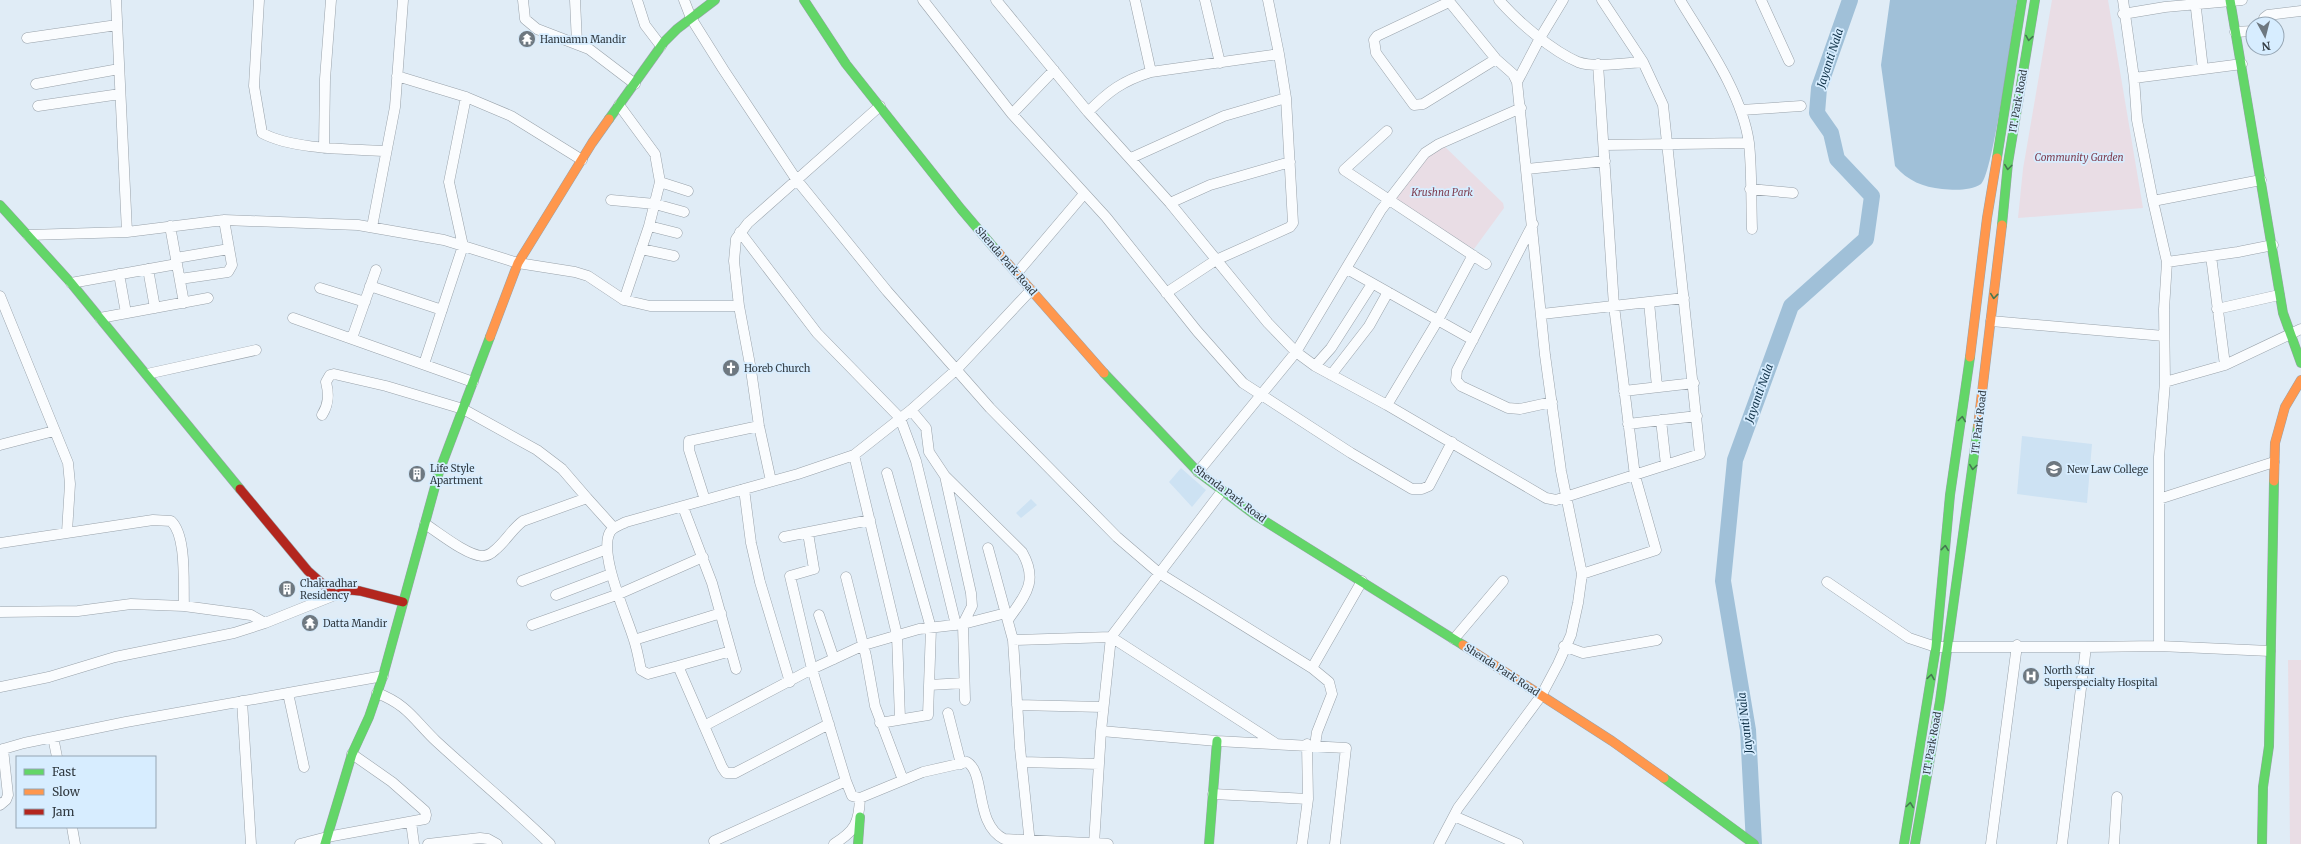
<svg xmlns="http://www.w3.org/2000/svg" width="2301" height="844" font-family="Merriweather,serif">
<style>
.built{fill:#cde2f3}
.green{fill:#e9dde5}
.water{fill:#a0c0d8}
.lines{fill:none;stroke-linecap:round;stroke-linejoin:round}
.river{stroke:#a0c0d8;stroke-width:16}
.street-casing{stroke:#99a2aa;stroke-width:11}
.fast-casing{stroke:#99a2aa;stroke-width:10}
.slow-casing{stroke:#99a2aa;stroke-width:10}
.jam-casing{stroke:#99a2aa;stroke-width:10}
.street{stroke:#fafcfe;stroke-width:10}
.fast{stroke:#63d668;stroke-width:9}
.slow{stroke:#ff974d;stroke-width:9}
.jam{stroke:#b3261e;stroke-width:9}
.oneway{stroke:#457851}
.labels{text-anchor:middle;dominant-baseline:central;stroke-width:3.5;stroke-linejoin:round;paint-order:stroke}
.poi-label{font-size:10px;fill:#313a41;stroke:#d7edff;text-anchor:start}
.street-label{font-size:10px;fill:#313a41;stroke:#d7edff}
.park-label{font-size:10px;font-style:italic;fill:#7f3d4f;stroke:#d7edff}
.water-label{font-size:11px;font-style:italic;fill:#0f3147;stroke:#d7edff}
</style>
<rect width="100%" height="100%" fill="#e0ecf6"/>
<!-- built -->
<path class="built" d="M2022 436 2092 444 2087 503 2017 494Z
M1181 468 1206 490 1192 507 1169 482Z
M1031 499 1037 505 1021 518 1016 513Z"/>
<!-- green -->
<path class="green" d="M2052 0H2108L2143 208 2018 218 2023 169Z
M1441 143 1503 203 1504 208 1474 249 1392 203 1425 153Z
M2288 660H2301V844H2290Z"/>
<!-- water -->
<path class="water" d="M1890 0H2017C2013 25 1993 175 1981 184 1971 191 1954 190 1942 189 1923 187 1908 181 1895 166L1881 65Z"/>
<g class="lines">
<!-- river -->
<path class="river" d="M1754 844 1748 730 1723 581 1735 460 1791 306 1866 239 1872 196 1837 159 1831 133 1817 113 1819 88 1850 0"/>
<!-- street casing -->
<g class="street-casing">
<path id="street" d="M116 0 127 232
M259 0 254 86 262 133C294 150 350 149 386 151
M523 0 525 19 537 29 589 49 635 84
M575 0 577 43
M637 0 645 25 661 46
M684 0 691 18 723 69 796 179 887 291 990 408 1117 537 1159 573 1312 668 1329 682 1332 694 1317 732 1315 745
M923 0 1012 114 1106 217 1197 331 1243 383 1351 453 1412 489H1422L1429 486 1452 442
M996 0 1088 112 1170 203 1268 323 1296 352 1315 366 1387 405 1546 498 1556 500 1700 454 1663 105 1643 62 1602 0
M1135 0 1151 72
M1205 0 1220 63
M1268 0 1279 54
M1499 0C1517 21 1552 51 1578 62 1594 68 1626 63 1643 62
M1680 0C1706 43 1742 93 1749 143 1752 171 1751 201 1752 229
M1761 0 1789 61
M2123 0 2134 78 2137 120 2153 201 2261 180
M2195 0 2203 69
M1449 2 1377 36 1374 40 1376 53 1414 105 1423 104 1496 59
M2123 14 2165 7 2242 0
M2264 24V18L2268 15 2301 11
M2235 32 2253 31
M27 38 117 25
M397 76 466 97 511 116 582 160
M2134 78 2242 64
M1517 82 1540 38 1563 0
M36 84 119 69
M619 105 655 154 660 182 649 226 624 300
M38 106 120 94
M1741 110 1801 106
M1088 112C1109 91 1122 81 1151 72L1279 54 1286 98 1293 223 1290 227 1216 260 1166 293
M1012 114 1054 70
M1387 131 1344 170 1486 264
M1604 145 1749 143
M324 148 325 79 331 0
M1131 158 1224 116 1286 98
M1527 169 1605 161
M660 182 688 191
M1750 189 1793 193
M611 200 655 204 684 212
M2153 201 2167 262 2164 309 2165 382
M1170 203 1210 185 1290 162
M1533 224 1457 370 1456 380 1461 386 1508 408 1520 409 1552 402
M170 226 184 303
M649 226 677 233
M372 227 395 107 403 0
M740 232 817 333 900 418 916 461 956 625
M28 235 127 232 224 220 358 225 444 240 518 263 575 272 588 276 624 300 650 306H739
M641 249 674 256
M2211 256 2225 365
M176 258 229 249
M2167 262 2238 252 2273 245
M148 269 155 308
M1347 269 1473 340
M1017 273 1084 194
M119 274 126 313
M180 279 228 272 232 265 224 220
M71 283 177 264
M370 286 442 310
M320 288 365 302
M0 296 68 463 70 484 67 532
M1649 302 1657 387
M2217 309 2279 295
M1542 314 1684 298
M100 318 208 298
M293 318 473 382
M1991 321 2164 336
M352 338 376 270
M424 364 463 246 449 182 466 97
M1315 366 1331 348 1372 284
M147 374 256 350
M1331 375 1369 326 1388 292
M1624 391 1694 383
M1387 405 1438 320 1473 255
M911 410 926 428 929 452 945 476 971 593 972 606 963 624 965 700
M322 415C329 404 329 394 326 382L330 375 334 374 386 386 463 409 537 450 562 469 587 498
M1661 420 1666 465
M1628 424 1697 416
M0 445 54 431
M854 455 897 635 900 719
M1198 472 1296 352 1381 210 1425 153 1439 144 1521 108
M945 476 1022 552C1039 582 1025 595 1008 620
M771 481 759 426 751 370 739 306 734 261 736 239 748 223 880 106
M744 489 751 543 760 582 790 682
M2159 499 2274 462
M705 500 689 450V441L759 426
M683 507 712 583 736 669
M425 524C438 532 466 555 482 556 487 556 492 553 495 550 506 541 512 529 523 521L587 498 614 528
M808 533 814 569 790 576 812 669 846 781
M784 537 870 520
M0 543 153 520 171 521C187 536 183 583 184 606
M988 548 1013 640 1020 748 1030 844
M1582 574 1656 550 1635 476 1614 306 1598 64
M846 577 866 656 875 706 903 780
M522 581 607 549
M1827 582 1909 638 1936 647H2086L2062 844
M556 595 611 574
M0 612 78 611 131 604 184 606 251 615 265 623
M819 615 834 659
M532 625 619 594 703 557
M1454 639 1503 581
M634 640 721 613
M1013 640 1111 637 1275 743
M1564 646 1583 653 1657 640
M2159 646 2270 651
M2086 647 2159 646V457L2165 382 2225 365 2301 329
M678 666 731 651
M1312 668 1362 581
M929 685 964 683
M0 687 49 677 115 657 234 633 265 623 335 595
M288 693 304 767
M377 693C408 705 414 720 436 741 474 776 513 808 550 844
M242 701 251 844
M1017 705 1103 707
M948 713 961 764
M880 723 928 715 931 628 887 473
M829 724 735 773H726L722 767 678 666 648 674 641 670C639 660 637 649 634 640 627 616 598 554 610 532 613 527 620 525 626 522L798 474 854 455 911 410 957 369 1031 290
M704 726 812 669 864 645 919 629 963 624 1006 613
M1101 731 1217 741 1346 748 1335 844
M53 737 57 757
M0 750 24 743 126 722 383 676
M1022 762 1099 764
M1213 794 1308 799
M0 805 6 800 8 795 3 749
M1454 816 1518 844
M411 822 414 844
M72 827 75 844
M714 841 846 781 852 796 860 798 923 772 967 762C986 773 974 824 1004 839L1108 844
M300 844 327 837 425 819 426 815 425 811 392 782 352 754
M428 844 480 838 488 839 497 844
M834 844C855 831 859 823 860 798
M1094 844 1101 731 1111 637 1222 491
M1302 844 1308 799 1307 744
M1439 844 1458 808 1541 696 1558 664 1571 635 1578 603 1582 574 1561 471 1545 355 1517 82 1513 74 1496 59 1448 0
M1991 844 2017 645
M2114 844 2117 797"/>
</g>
<!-- fast casing -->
<g class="fast-casing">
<path id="fast" d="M804 0 846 64 961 209 995 249
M2230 0 2283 313 2301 363
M609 119 664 42 677 29 715 0
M1997 158 2022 0
M0 205 71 283 240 489
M2002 225 2008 163 2035 0
M1104 373 1198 472 1255 515 1463 645
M1664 778 1754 844
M325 844 352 754 369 717 383 676 439 472 490 337
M858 844 860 817
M1209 844 1217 741
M1904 844 1936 647 1950 495 1970 357
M1915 844 1940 701 1978 426
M2262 844 2263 787 2269 746 2274 481"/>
</g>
<!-- slow casing -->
<g class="slow-casing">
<path id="slow" d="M995 249 1104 373
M490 337 518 263 592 143 609 119
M1970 357 1987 218 1997 158
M1978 426 2002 225
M2274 481 2275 443 2285 407 2301 380
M1463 645 1612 741 1664 778"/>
</g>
<!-- jam casing -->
<g class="jam-casing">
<path id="jam" d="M240 489 308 571 335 595 350 590 360 591 403 602"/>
</g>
<!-- street -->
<use href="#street" class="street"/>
<!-- fast -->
<use href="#fast" class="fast"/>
<!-- slow -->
<use href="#slow" class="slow"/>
<!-- jam -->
<use href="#jam" class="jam"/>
</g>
<!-- one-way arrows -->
<defs><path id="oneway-chevron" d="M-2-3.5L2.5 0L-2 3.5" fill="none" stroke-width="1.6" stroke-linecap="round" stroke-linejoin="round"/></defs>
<g class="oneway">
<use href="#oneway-chevron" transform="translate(2029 38) rotate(99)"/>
<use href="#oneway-chevron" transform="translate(2008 167) rotate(97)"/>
<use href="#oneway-chevron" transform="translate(1994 296) rotate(96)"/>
<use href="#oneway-chevron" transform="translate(1962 419) rotate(-82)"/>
<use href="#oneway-chevron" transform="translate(1973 467) rotate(97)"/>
<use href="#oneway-chevron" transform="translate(1945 548) rotate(-84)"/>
<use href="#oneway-chevron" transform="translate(1931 677) rotate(-81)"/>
<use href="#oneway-chevron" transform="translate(1910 805) rotate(-82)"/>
</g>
<!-- icons -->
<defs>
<g id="temple-disc" transform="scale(0.9)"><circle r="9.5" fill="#6e7880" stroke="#d7edff"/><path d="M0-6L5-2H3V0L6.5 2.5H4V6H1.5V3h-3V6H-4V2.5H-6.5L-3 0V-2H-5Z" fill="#fff"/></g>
<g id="church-disc" transform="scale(0.9)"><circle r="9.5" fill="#6e7880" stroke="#d7edff"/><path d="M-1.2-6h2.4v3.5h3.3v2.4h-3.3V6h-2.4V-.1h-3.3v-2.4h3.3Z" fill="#fff"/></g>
<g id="university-disc" transform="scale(0.9)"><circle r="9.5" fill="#6e7880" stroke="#d7edff"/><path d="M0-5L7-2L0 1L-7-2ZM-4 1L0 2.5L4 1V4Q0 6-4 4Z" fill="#fff"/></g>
<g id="building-disc" transform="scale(0.9)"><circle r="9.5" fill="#6e7880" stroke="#d7edff"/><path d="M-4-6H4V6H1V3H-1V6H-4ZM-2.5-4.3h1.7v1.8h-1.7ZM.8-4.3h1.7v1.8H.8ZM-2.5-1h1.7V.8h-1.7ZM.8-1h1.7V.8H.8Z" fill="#fff"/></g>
<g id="hospital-disc" transform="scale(0.9)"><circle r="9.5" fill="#6e7880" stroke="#d7edff"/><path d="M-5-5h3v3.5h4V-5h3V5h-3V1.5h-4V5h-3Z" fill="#fff"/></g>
</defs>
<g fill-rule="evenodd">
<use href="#temple-disc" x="527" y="39"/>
<use href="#church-disc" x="731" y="368"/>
<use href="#university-disc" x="2054" y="469"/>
<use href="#building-disc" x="417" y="474"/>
<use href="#building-disc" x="287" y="589"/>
<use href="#temple-disc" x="310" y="623"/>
<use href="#hospital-disc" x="2031" y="676"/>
</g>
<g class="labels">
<!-- poi labels -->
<g class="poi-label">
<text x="540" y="39">Hanuamn Mandir</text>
<text x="744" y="368">Horeb Church</text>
<text x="430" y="468">Life Style<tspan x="430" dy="12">Apartment</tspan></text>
<text x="2067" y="469">New Law College</text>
<text x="300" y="583">Chakradhar<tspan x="300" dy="12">Residency</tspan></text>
<text x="323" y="623">Datta Mandir</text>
<text x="2044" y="670">North Star<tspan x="2044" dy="12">Superspecialty Hospital</tspan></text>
</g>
<!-- street labels -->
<g class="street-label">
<text transform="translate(2018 101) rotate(-80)">IT. Park Road</text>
<text transform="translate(1006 261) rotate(49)">Shenda Park Road</text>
<text transform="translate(1979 422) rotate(-83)">IT. Park Road</text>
<text transform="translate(1230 494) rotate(37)">Shenda Park Road</text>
<text transform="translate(1502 670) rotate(33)">Shenda Park Road</text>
<text transform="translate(1932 743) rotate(-80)">IT. Park Road</text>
</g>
<!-- park labels -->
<g class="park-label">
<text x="2079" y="157">Community Garden</text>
<text x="1442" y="192">Krushna Park</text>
</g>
<!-- water labels -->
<g class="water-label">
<text transform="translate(1830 58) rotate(-72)">Jayanti Nala</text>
<text transform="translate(1759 393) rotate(-70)">Jayanti Nala</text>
<text transform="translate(1745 723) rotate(-97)">Jayanti Nala</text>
</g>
</g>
<!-- legend -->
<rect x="16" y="756" width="140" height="72" fill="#d7edff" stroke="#95a5b3"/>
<rect x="24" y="769" width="20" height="6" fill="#63d668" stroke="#95a5b3"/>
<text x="52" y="776" font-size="12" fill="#313a41">Fast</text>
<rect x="24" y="789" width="20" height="6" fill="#ff974d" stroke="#95a5b3"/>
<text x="52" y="796" font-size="12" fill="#313a41">Slow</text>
<rect x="24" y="809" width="20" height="6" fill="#b3261e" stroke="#95a5b3"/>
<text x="52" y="816" font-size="12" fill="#313a41">Jam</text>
<!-- north arrow -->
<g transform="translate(2265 36) rotate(173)"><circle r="19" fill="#d7edff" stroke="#95a5b3"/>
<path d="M0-3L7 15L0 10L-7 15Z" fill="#6e7880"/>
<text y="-6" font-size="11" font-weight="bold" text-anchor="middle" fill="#313a41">N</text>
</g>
</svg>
